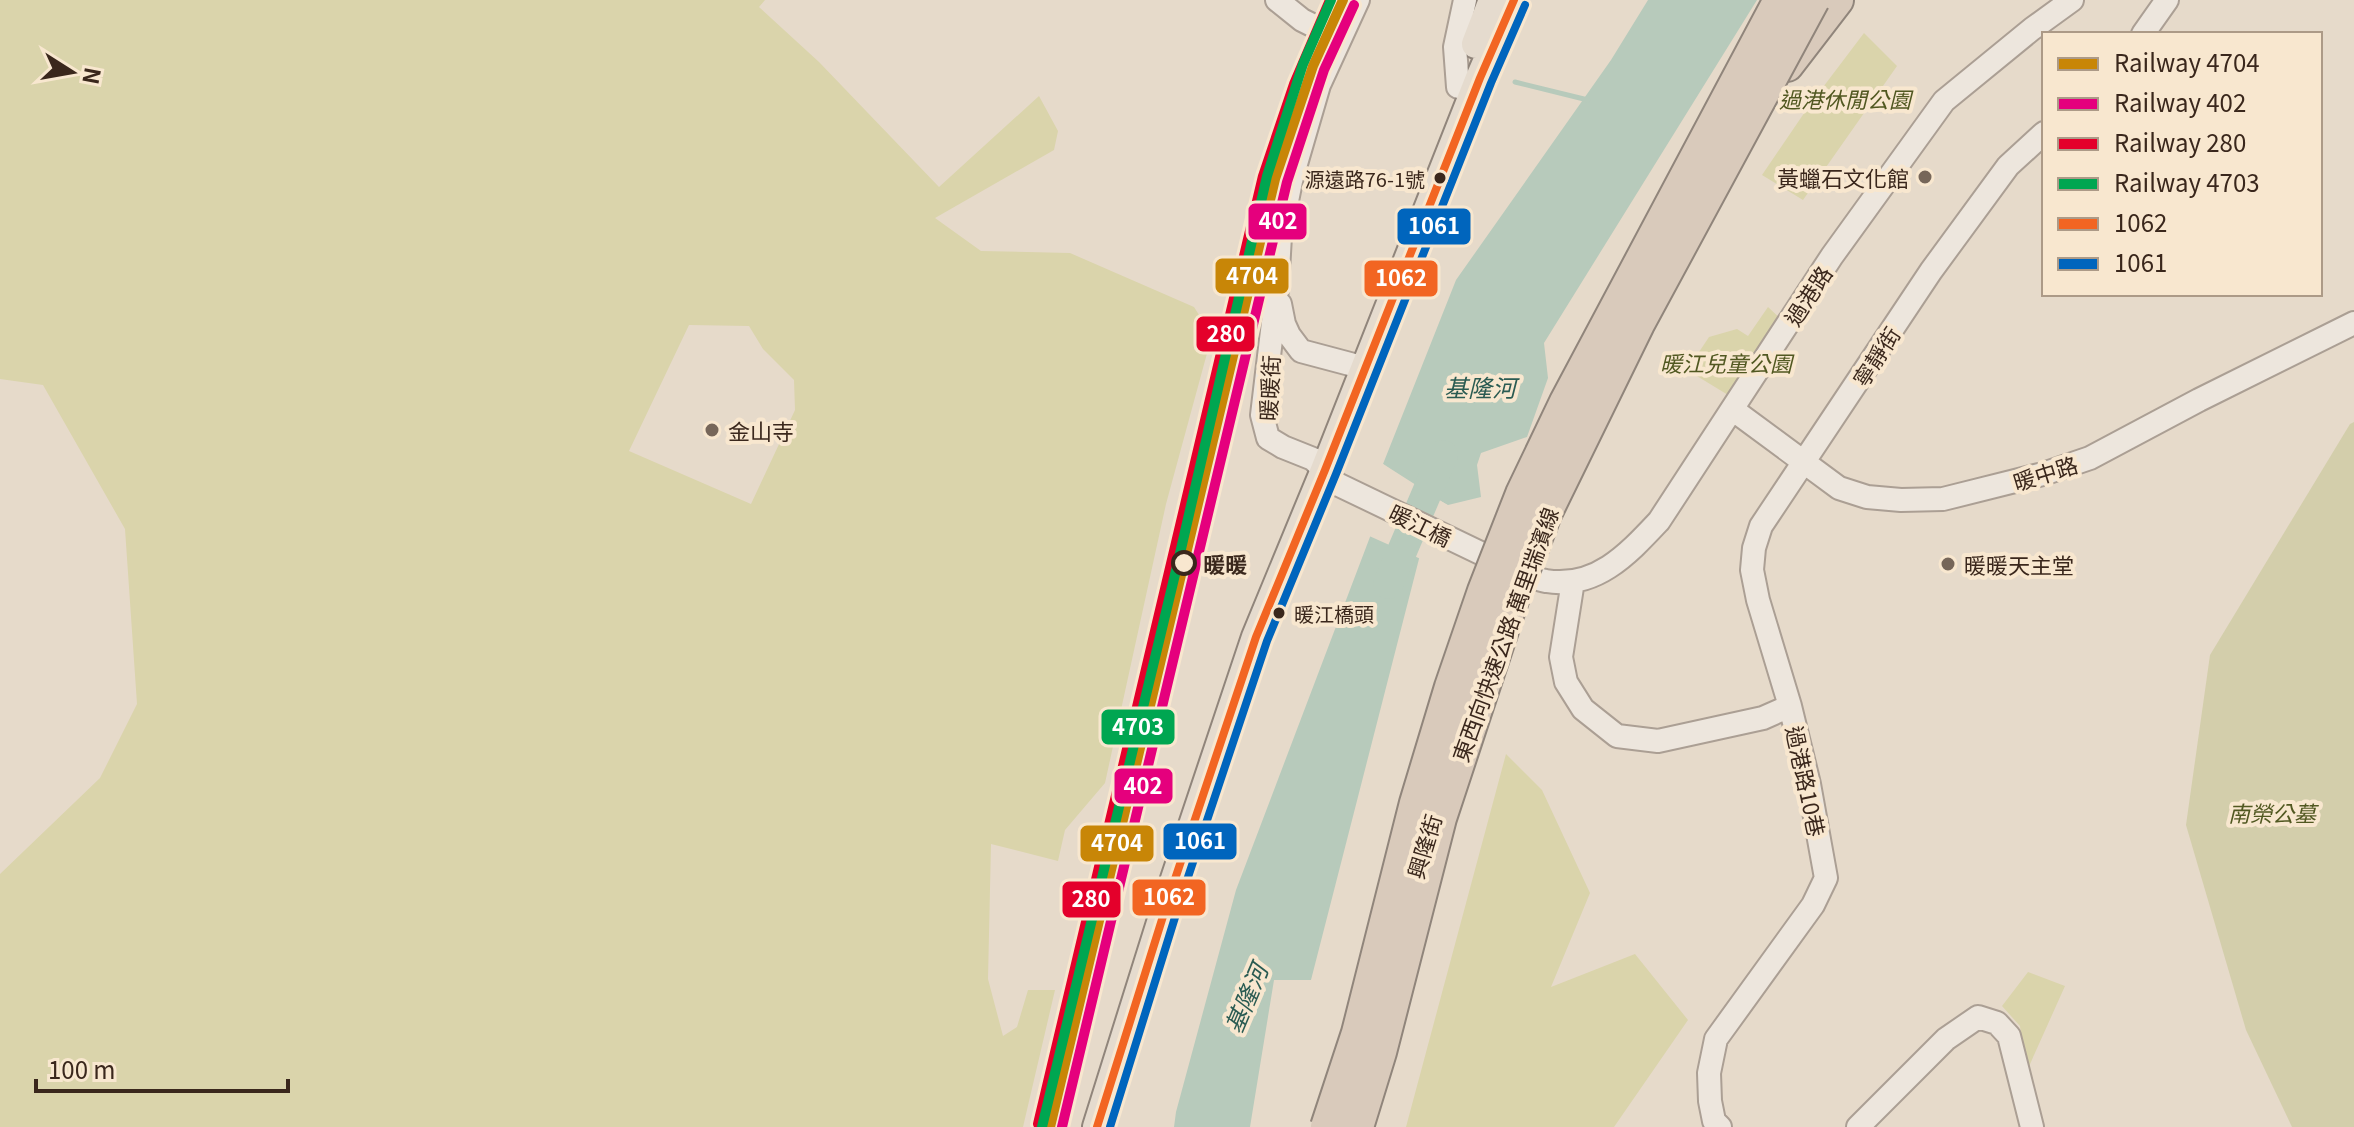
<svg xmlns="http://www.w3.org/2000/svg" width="2354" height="1127" font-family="Georgia,'Noto Sans TC',serif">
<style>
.green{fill:#dad4ab;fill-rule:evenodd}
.cemetery{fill:#d3ceab}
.water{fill:#b7cabb}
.pier{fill:#e6daca}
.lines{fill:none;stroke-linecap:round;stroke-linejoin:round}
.stream{stroke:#b7cabb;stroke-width:5}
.river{stroke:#b7cabb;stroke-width:30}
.minor-casing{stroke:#ab9f94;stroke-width:26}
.major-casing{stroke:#90857b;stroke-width:32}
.highway-casing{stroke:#90857b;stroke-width:36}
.minor{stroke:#ede6dd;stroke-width:22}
.major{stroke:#e5dbce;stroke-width:28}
.highway{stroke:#d9cabb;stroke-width:32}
.highway-bridge-casing{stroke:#90857b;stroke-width:36;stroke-linecap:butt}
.highway-bridge{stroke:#d9cabb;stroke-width:32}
.bus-1-casing{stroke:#f8e7cf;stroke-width:14}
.bus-2-casing{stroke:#f8e7cf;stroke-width:14}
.bus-1{stroke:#f26522;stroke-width:8}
.bus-2{stroke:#0065bd;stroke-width:8}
.rail-1-casing{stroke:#f8e7cf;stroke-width:16}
.rail-2-casing{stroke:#f8e7cf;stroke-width:16}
.rail-3-casing{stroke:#f8e7cf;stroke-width:16}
.rail-4-casing{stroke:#f8e7cf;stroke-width:16}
.rail-1{stroke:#c88607;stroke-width:10}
.rail-2{stroke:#e5007d;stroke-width:10}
.rail-3{stroke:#e4002b;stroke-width:10}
.rail-4{stroke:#00a651;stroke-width:10}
.poi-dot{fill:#766659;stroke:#f8e7cf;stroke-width:3}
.bus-dot{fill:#3a271c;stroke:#f8e7cf;stroke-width:3}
.stop-dot{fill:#f8e7cf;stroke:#3a271c;stroke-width:4}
.labels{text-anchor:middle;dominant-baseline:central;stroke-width:8;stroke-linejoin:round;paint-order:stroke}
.bus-label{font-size:20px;fill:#3a271c;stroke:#f8e7cf;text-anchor:end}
.park-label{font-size:22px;font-style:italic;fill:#515821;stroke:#f8e7cf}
.poi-label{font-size:22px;fill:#3a271c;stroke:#f8e7cf;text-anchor:start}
.street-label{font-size:22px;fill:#3a271c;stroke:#f8e7cf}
.stop-label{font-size:22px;font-weight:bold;fill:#3a271c;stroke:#f8e7cf;text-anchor:start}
.water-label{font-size:24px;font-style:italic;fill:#2a5b52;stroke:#f8e7cf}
.line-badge{stroke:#f8e7cf;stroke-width:3}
.badge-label{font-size:22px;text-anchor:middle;font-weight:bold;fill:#fff}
</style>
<rect width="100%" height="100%" fill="#e6daca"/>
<!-- green -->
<path class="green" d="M0 0H765L759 7 819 62 939 187 1039 96 1058 131 1054 150 935 218 981 251 1070 253 1194 307 1212 335 1166 504 1105 783 1065 830 1058 861 991 844 988 979 1003 1036 1017 1027 1028 990H1055L1023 1127H0V874L100 778 137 704 125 529 43 385 0 379ZM689 325 749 326 763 349 794 380 795 410 751 504 629 451Z
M1864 33 1897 66 1803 200 1762 175 1811 103Z
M1768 307 1782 320 1733 398 1687 370 1709 337 1737 329 1748 336Z
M1506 754 1542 790 1590 893 1551 987 1635 954 1688 1020 1614 1127H1406Z
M2028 972 2065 986 2026 1073 2020 1026 2002 1006Z"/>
<!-- cemetery -->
<path class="cemetery" d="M2354 422V1127H2292L2246 1030 2186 825 2210 655 2350 424Z"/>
<!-- water -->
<path class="water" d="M1648 0H1757L1544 343 1548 378 1527 437 1481 453 1477 465 1481 497 1448 505 1414 487 1383 464 1456 280 1611 60Z
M1373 529 1420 555 1311 980H1274L1250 1127H1174L1176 1112 1236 890Z"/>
<!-- pier -->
<path class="pier" d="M1380 462 1452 508 1446 509 1412 491 1381 467Z
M1372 525 1423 552V560L1367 535Z"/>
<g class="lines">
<!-- stream -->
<path class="stream" d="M1515 82 1588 100"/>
<!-- river -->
<path class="river" d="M1388 584 1443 455"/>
<!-- minor casing -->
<g class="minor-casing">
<path id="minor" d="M1277 0 1302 20 1340 39
M1358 0 1319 85 1291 181 1280 236 1277 289 1262 415 1268 438 1283 447 1313 459 1337 484 1522 573C1530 575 1538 580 1546 581 1596 589 1628 554 1659 521L1832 256 1944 101 2032 29 2072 0
M2143 34 2167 0
M1458 87 1455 47 1465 0
M1280 304 1284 324 1289 335 1301 351 1365 368
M1732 409 1839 488 1867 497 1901 500 1943 499 2043 474 2090 458 2199 400 2354 323
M1573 581 1561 657 1566 682 1583 709 1617 736 1658 741 1763 718 1790 706 1809 784 1826 878 1813 905 1716 1039 1709 1073 1710 1101 1714 1121 1720 1127
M1790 706 1758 600 1752 570 1754 548 1761 526 1931 271 2008 166 2044 133
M1858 1127 1946 1039 1978 1017 1997 1023 2009 1036 2032 1127"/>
</g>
<!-- major casing -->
<g class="major-casing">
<path id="major" d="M1476 44 1493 0
M1097 1127 1170 894 1256 637 1325 470 1480 78 1514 0"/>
</g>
<!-- highway casing -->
<g class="highway-casing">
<path id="highway" d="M1787 65 1837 0"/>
</g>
<!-- minor -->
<use href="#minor" class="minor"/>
<!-- major -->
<use href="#major" class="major"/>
<!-- highway -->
<use href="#highway" class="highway"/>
<!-- highway-bridge casing -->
<g class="highway-bridge-casing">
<path id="highway-bridge" d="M1327 1127 1358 1033 1416 803 1451 687 1484 591 1522 494 1566 402 1780 0
M1357 1127 1380 1052 1440 818 1512 600 1545 514 1638 324 1813 0"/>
</g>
<!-- highway-bridge -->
<use href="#highway-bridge" class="highway-bridge"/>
<!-- bus-1 casing -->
<g class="bus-1-casing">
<path id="bus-1" d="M1097 1127 1170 894 1256 637 1325 470 1480 78 1514 0"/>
</g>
<!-- bus-2 casing -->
<g class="bus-2-casing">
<path id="bus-2" d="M1110 1127 1181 898 1267 641 1336 474 1491 83 1525 5"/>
</g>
<!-- bus-1 -->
<use href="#bus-1" class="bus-1"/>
<!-- bus-2 -->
<use href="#bus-2" class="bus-2"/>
<!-- rail-1 casing -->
<g class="rail-1-casing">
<path id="rail-1" d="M1050 1127 1275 179 1313 66 1343 0"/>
</g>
<!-- rail-2 casing -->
<g class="rail-2-casing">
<path id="rail-2" d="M1062 1127 1287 182 1324 70 1354 5"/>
</g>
<!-- rail-3 casing -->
<g class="rail-3-casing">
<path id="rail-3" d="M1038 1124 1263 176 1294 84 1330 0"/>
</g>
<!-- rail-4 casing -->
<g class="rail-4-casing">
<path id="rail-4" d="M1042 1127 1178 562 1267 176 1303 64 1331 0"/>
</g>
<!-- rail-1 -->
<use href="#rail-1" class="rail-1"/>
<!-- rail-2 -->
<use href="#rail-2" class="rail-2"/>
<!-- rail-3 -->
<use href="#rail-3" class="rail-3"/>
<!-- rail-4 -->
<use href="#rail-4" class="rail-4"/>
</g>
<!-- markers -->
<g class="poi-dot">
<circle cx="1925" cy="177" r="8"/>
<circle cx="712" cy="430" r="8"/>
<circle cx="1948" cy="564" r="8"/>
</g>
<g class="bus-dot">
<circle cx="1440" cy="178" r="7"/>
<circle cx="1279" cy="613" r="7"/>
</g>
<circle class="stop-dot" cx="1184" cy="563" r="11"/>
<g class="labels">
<!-- bus labels -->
<g class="bus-label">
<text x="1425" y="178">源遠路76-1號</text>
<text x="1294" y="613" text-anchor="start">暖江橋頭</text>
</g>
<!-- park labels -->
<g class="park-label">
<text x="1845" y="98">過港休閒公園</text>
<text x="1726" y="362">暖江兒童公園</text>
<text x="2272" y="812">南榮公墓</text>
</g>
<!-- poi labels -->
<g class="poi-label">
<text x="1909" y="177" text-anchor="end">黃蠟石文化館</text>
<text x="728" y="430">金山寺</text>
<text x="1964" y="564">暖暖天主堂</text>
</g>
<!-- street labels -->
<g class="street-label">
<text transform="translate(1807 295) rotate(-57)">過港路</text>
<text transform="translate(1875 356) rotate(-57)">寧靜街</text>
<text transform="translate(1268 388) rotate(-87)">暖暖街</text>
<text transform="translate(2045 472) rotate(-17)">暖中路</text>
<text transform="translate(1421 524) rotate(26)">暖江橋</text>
<text transform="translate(1504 634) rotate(-70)">東西向快速公路 萬里瑞濱線</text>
<text transform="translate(1807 781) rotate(78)">過港路10巷</text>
<text transform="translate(1423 846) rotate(-73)">興隆街</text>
</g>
<!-- stop labels -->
<g class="stop-label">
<text x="1203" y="563">暖暖</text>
</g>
<!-- water labels -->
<g class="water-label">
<text x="1480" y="386">基隆河</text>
<text transform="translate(1245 998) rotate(-67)">基隆河</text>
</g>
</g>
<g class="line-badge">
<rect x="1247" y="202" width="61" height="39" rx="8" fill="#e5007d"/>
<rect x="1396" y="207" width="76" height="39" rx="8" fill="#0065bd"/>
<rect x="1214" y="257" width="76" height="38" rx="8" fill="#c88607"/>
<rect x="1363" y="259" width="76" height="39" rx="8" fill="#f26522"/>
<rect x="1195" y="315" width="61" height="38" rx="8" fill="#e4002b"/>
<rect x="1100" y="708" width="76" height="38" rx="8" fill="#00a651"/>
<rect x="1113" y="767" width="61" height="38" rx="8" fill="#e5007d"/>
<rect x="1162" y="822" width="76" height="39" rx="8" fill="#0065bd"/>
<rect x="1079" y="824" width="76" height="39" rx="8" fill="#c88607"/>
<rect x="1131" y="878" width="76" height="39" rx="8" fill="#f26522"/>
<rect x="1061" y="880" width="61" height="39" rx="8" fill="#e4002b"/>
</g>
<g class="badge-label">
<text x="1278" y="229">402</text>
<text x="1434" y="234">1061</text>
<text x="1252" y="284">4704</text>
<text x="1401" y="286">1062</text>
<text x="1226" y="342">280</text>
<text x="1138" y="735">4703</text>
<text x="1143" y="794">402</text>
<text x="1200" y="849">1061</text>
<text x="1117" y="851">4704</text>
<text x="1169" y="905">1062</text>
<text x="1091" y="907">280</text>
</g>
<!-- legend -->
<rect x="2042" y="32" width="280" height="264" fill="#f8e7cf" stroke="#ac9a87" stroke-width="2"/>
<rect x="2058" y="58" width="40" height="12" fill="#c88607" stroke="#ac9a87" stroke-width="2"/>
<text x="2114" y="72" font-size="24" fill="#3a271c">Railway 4704</text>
<rect x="2058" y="98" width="40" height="12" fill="#e5007d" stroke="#ac9a87" stroke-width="2"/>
<text x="2114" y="112" font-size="24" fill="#3a271c">Railway 402</text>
<rect x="2058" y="138" width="40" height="12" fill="#e4002b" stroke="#ac9a87" stroke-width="2"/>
<text x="2114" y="152" font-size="24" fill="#3a271c">Railway 280</text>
<rect x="2058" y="178" width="40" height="12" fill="#00a651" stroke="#ac9a87" stroke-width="2"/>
<text x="2114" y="192" font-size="24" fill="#3a271c">Railway 4703</text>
<rect x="2058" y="218" width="40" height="12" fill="#f26522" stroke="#ac9a87" stroke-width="2"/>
<text x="2114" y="232" font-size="24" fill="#3a271c">1062</text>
<rect x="2058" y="258" width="40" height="12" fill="#0065bd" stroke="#ac9a87" stroke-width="2"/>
<text x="2114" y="272" font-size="24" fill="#3a271c">1061</text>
<!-- north arrow -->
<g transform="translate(72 72) rotate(101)" stroke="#f8e7cf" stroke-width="6" paint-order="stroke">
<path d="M0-6L14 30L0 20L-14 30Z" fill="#3a271c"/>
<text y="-12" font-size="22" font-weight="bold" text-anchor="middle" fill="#3a271c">N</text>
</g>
<!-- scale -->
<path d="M36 1079v12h252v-12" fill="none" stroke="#3a271c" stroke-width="4"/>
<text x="48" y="1079" font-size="24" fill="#3a271c" stroke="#f8e7cf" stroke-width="6" paint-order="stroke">100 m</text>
</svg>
